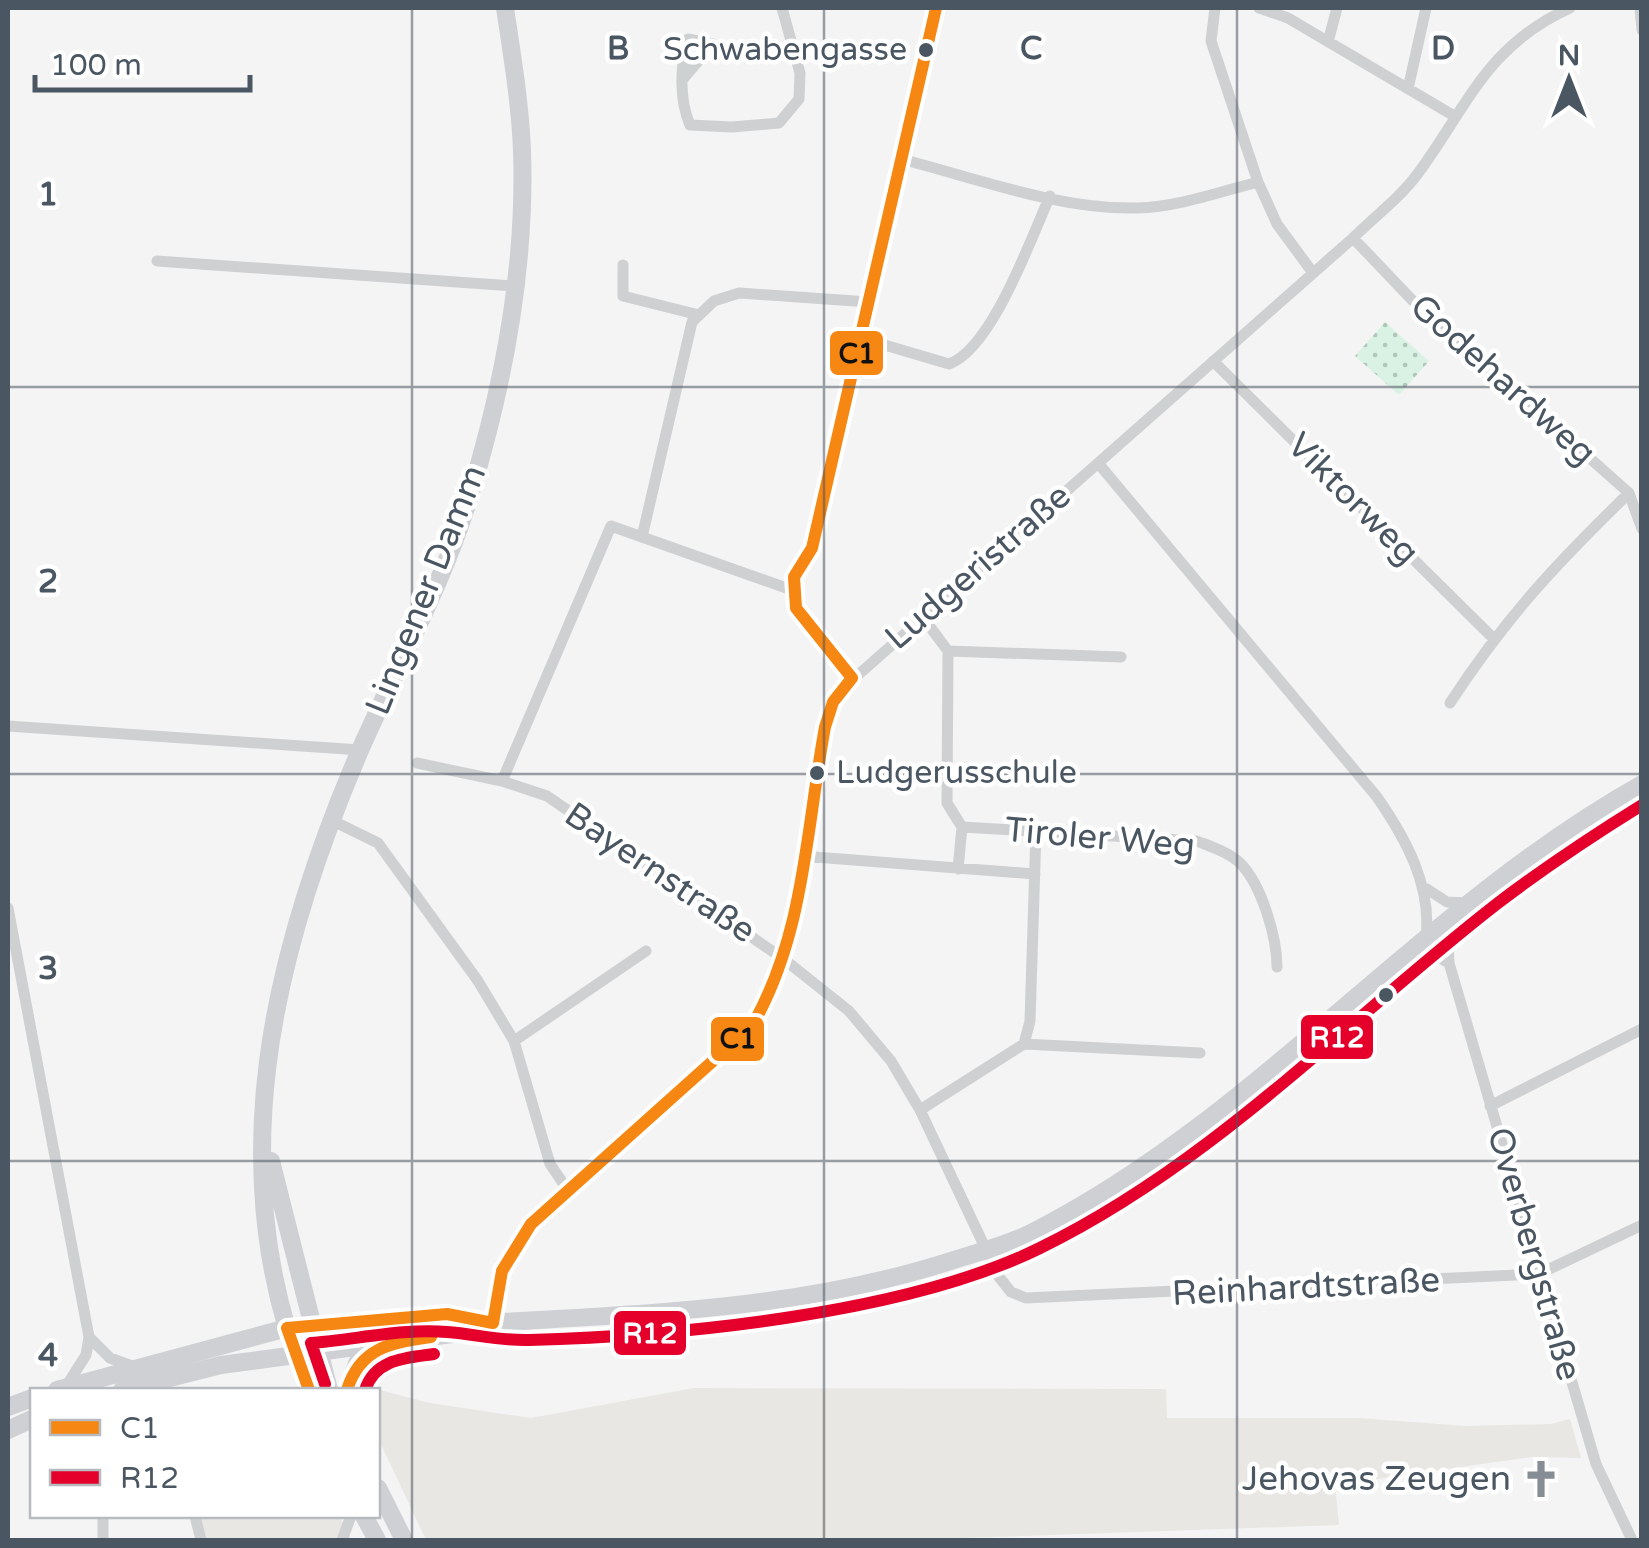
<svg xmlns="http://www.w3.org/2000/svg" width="1649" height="1548" font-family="'Varela Round',sans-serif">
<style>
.commercial{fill:#e8e7e3}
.grass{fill:url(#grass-dots)}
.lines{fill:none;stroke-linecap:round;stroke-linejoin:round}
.street{stroke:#ced0d2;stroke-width:11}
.secondary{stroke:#ced0d4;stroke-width:18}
.bus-1-casing{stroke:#fff;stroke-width:20}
.bus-2-casing{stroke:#fff;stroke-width:20}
.bus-1{stroke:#f68712;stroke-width:12}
.bus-2{stroke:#e4002b;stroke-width:12}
.grid{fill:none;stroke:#4a5661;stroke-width:2.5;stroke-opacity:0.55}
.bus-dot{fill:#4a5661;stroke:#fff;stroke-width:4}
.labels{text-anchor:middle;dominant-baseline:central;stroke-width:9;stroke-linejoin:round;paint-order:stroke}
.bus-label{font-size:32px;fill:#4a5661;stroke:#fff;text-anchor:end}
.street-label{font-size:35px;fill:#4a5661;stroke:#fff}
.poi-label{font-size:35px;fill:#4a5661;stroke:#fff;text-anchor:end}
.grid-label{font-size:32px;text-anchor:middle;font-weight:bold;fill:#4a5661;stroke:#fff;stroke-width:9;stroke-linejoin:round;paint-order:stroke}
.line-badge{stroke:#fff;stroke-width:4}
.badge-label{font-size:28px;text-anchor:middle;font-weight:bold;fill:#fff}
.pale-badge-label{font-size:28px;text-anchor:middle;font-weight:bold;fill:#111}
</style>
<defs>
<pattern id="grass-dots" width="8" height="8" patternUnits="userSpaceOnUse" patternTransform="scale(2.5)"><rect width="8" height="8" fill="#d9f2e3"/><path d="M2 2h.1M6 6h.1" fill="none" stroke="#b2c7bb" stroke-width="1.8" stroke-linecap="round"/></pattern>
</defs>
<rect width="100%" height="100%" fill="#f4f4f4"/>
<!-- commercial -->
<path class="commercial" d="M372 1388 430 1403 531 1418 694 1388 1166 1389 1167 1418H1358L1466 1426 1551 1424 1570 1419 1581 1458 1532 1457 1335 1485 1339 1525 908 1540H426L378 1438V1390Z
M196 1516H339L352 1540H203Z"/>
<!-- grass -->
<path class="grass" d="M1385 322 1429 361 1399 395 1355 356Z"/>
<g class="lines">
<!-- street -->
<path class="street" d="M1215 8 1211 41 1258 182 1277 224 1313 273
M1259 8 1288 18 1456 117
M1640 8 1642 30
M1328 42 1337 8
M683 79 713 44 688 39C680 66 679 99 690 125L732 127 779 123 799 99 800 73 782 8
M1408 89 1426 8
M901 159C976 178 1059 210 1137 208 1178 207 1219 192 1258 182
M1353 238 1413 301 1629 493 1642 529
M157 261 514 286
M623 265V296L699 315
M861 338 949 364C992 349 1031 238 1050 196
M1213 361 1493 638
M1098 463 1377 797C1406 839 1432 886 1426 938
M642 537 792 590
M922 616 948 651 947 803 962 827 958 869
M948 651 1121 657
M852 678 796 608 794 577 812 548 936 8
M1450 703C1506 617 1556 564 1629 493
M8 726 360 750
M417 763 502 781 547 796 785 960 849 1011 891 1061 920 1110 999 1277 1011 1292 1026 1298 1539 1274 1642 1225
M502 781 611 526 642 537 692 322 714 301 739 293 869 302
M331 820 378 843 478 981 514 1041 550 1164 567 1189
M962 827 1197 841C1212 847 1228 852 1240 863 1262 885 1277 938 1277 967
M802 856 1035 874
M1427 889 1447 902 1469 903
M8 908 89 1337 86 1355 67 1385
M1447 921 1449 963 1596 1464 1632 1540
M1411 951 1431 953 1449 963
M514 1041 646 951
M1024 1044 1200 1053
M1490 1106 1642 1029
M920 1110 1024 1044 1030 1021 1036 831
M493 1323 502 1271 531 1224 752 1026C803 954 801 855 816 771 821 742 825 714 841 690L1353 238C1374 217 1402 196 1419 172 1469 103 1488 45 1570 8
M89 1337 110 1358 135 1367
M103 1516V1540
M195 1516 201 1540
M342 1540 351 1516"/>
<!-- secondary -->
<path class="secondary" d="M271 1161 329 1390
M57 1390 287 1328 447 1314 486 1323
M122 1390 221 1365 452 1334 487 1323C649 1313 801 1310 957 1259 982 1251 1011 1244 1035 1231 1261 1115 1421 908 1642 784
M309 1390C218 1174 272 954 361 748 398 664 445 580 471 492 504 383 526 264 522 150 520 102 512 55 505 8
M347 1390 358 1361 380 1344
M8 1407 32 1398
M8 1430 32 1419
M378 1488 404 1540
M364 1516 377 1540"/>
<!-- bus-1 casing -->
<g class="bus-1-casing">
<path id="bus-1" d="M852 678 796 608 794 577 812 548 936 8
M493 1323 502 1271 531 1224 752 1026C805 934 806 829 825 727L833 702 852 678
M309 1390 287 1328 447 1314 493 1323
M347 1390C360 1348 391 1342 431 1337"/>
</g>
<!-- bus-2 casing -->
<g class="bus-2-casing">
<path id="bus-2" d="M325 1384 311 1343C354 1340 404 1328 447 1332 475 1334 500 1341 529 1340 678 1336 906 1314 1040 1248 1214 1163 1347 1020 1498 903 1544 868 1592 836 1642 805
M365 1390C375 1359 405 1358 434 1354"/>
</g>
<!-- bus-1 -->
<use href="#bus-1" class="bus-1"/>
<!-- bus-2 -->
<use href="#bus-2" class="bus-2"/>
</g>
<!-- grid -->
<path class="grid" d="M412 8V1540M824 8V1540M1237 8V1540M8 387H1642M8 774H1642M8 1161H1642"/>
<!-- icons -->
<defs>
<g id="church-bare" transform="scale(3)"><path d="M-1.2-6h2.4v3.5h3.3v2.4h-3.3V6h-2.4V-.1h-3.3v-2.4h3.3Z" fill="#868d94" stroke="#fff" stroke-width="2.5" paint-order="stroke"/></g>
</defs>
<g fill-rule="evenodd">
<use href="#church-bare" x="1541" y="1479"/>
</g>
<!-- markers -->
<g class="bus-dot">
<circle cx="926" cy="50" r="9"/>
<circle cx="817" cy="773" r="9"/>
<circle cx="1386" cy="995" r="9"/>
</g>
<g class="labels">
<!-- bus labels -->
<g class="bus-label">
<text x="907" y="50">Schwabengasse</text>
<text x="836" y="773" text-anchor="start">Ludgerusschule</text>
</g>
<!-- street labels -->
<g class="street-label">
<text transform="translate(1503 380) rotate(42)">Godehardweg</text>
<text transform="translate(1353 499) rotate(45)">Viktorweg</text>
<text transform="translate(978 567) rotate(-41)">Ludgeristraße</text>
<text transform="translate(426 590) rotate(-68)">Lingener Damm</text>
<text transform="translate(1100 838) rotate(5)">Tiroler Weg</text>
<text transform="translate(660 873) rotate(34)">Bayernstraße</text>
<text transform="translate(1534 1254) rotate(74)">Overbergstraße</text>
<text transform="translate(1306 1287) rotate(-3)">Reinhardtstraße</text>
</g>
<!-- poi labels -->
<g class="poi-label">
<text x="1511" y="1479">Jehovas Zeugen</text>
</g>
</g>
<g class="grid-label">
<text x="618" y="59">B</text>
<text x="1031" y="59">C</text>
<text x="1443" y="59">D</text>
<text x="48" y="205">1</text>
<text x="48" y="592">2</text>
<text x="48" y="979">3</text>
<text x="48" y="1366">4</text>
</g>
<g class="line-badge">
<rect x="828" y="329" width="57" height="48" rx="10" fill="#f68712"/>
<rect x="1299" y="1013" width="76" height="48" rx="10" fill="#e4002b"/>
<rect x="709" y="1015" width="57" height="48" rx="10" fill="#f68712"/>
<rect x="612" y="1309" width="76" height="48" rx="10" fill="#e4002b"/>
</g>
<g class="badge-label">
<text x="1337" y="1047">R12</text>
<text x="650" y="1343">R12</text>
</g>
<g class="pale-badge-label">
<text x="857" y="363">C1</text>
<text x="738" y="1048">C1</text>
</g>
<!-- border -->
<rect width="1649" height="1548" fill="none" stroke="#4a5661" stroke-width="20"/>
<!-- legend -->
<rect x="30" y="1388" width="350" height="130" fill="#ffffff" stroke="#b7bbc0" stroke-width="2.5"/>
<rect x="50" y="1420" width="50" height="15" fill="#f68712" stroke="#b7bbc0" stroke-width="2.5"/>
<text x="120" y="1438" font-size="30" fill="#4a5661">C1</text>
<rect x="50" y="1470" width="50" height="15" fill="#e4002b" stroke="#b7bbc0" stroke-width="2.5"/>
<text x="120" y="1488" font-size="30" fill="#4a5661">R12</text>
<!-- north arrow -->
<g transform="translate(1569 80)" stroke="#ffffff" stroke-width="8" paint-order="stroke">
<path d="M0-8L18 38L0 25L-18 38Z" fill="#4a5661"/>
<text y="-15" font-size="28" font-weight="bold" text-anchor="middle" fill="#4a5661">N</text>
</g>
<!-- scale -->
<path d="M35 75v15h215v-15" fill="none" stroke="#4a5661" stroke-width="5"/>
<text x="50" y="75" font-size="30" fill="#4a5661" stroke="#ffffff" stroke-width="8" paint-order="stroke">100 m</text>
</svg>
